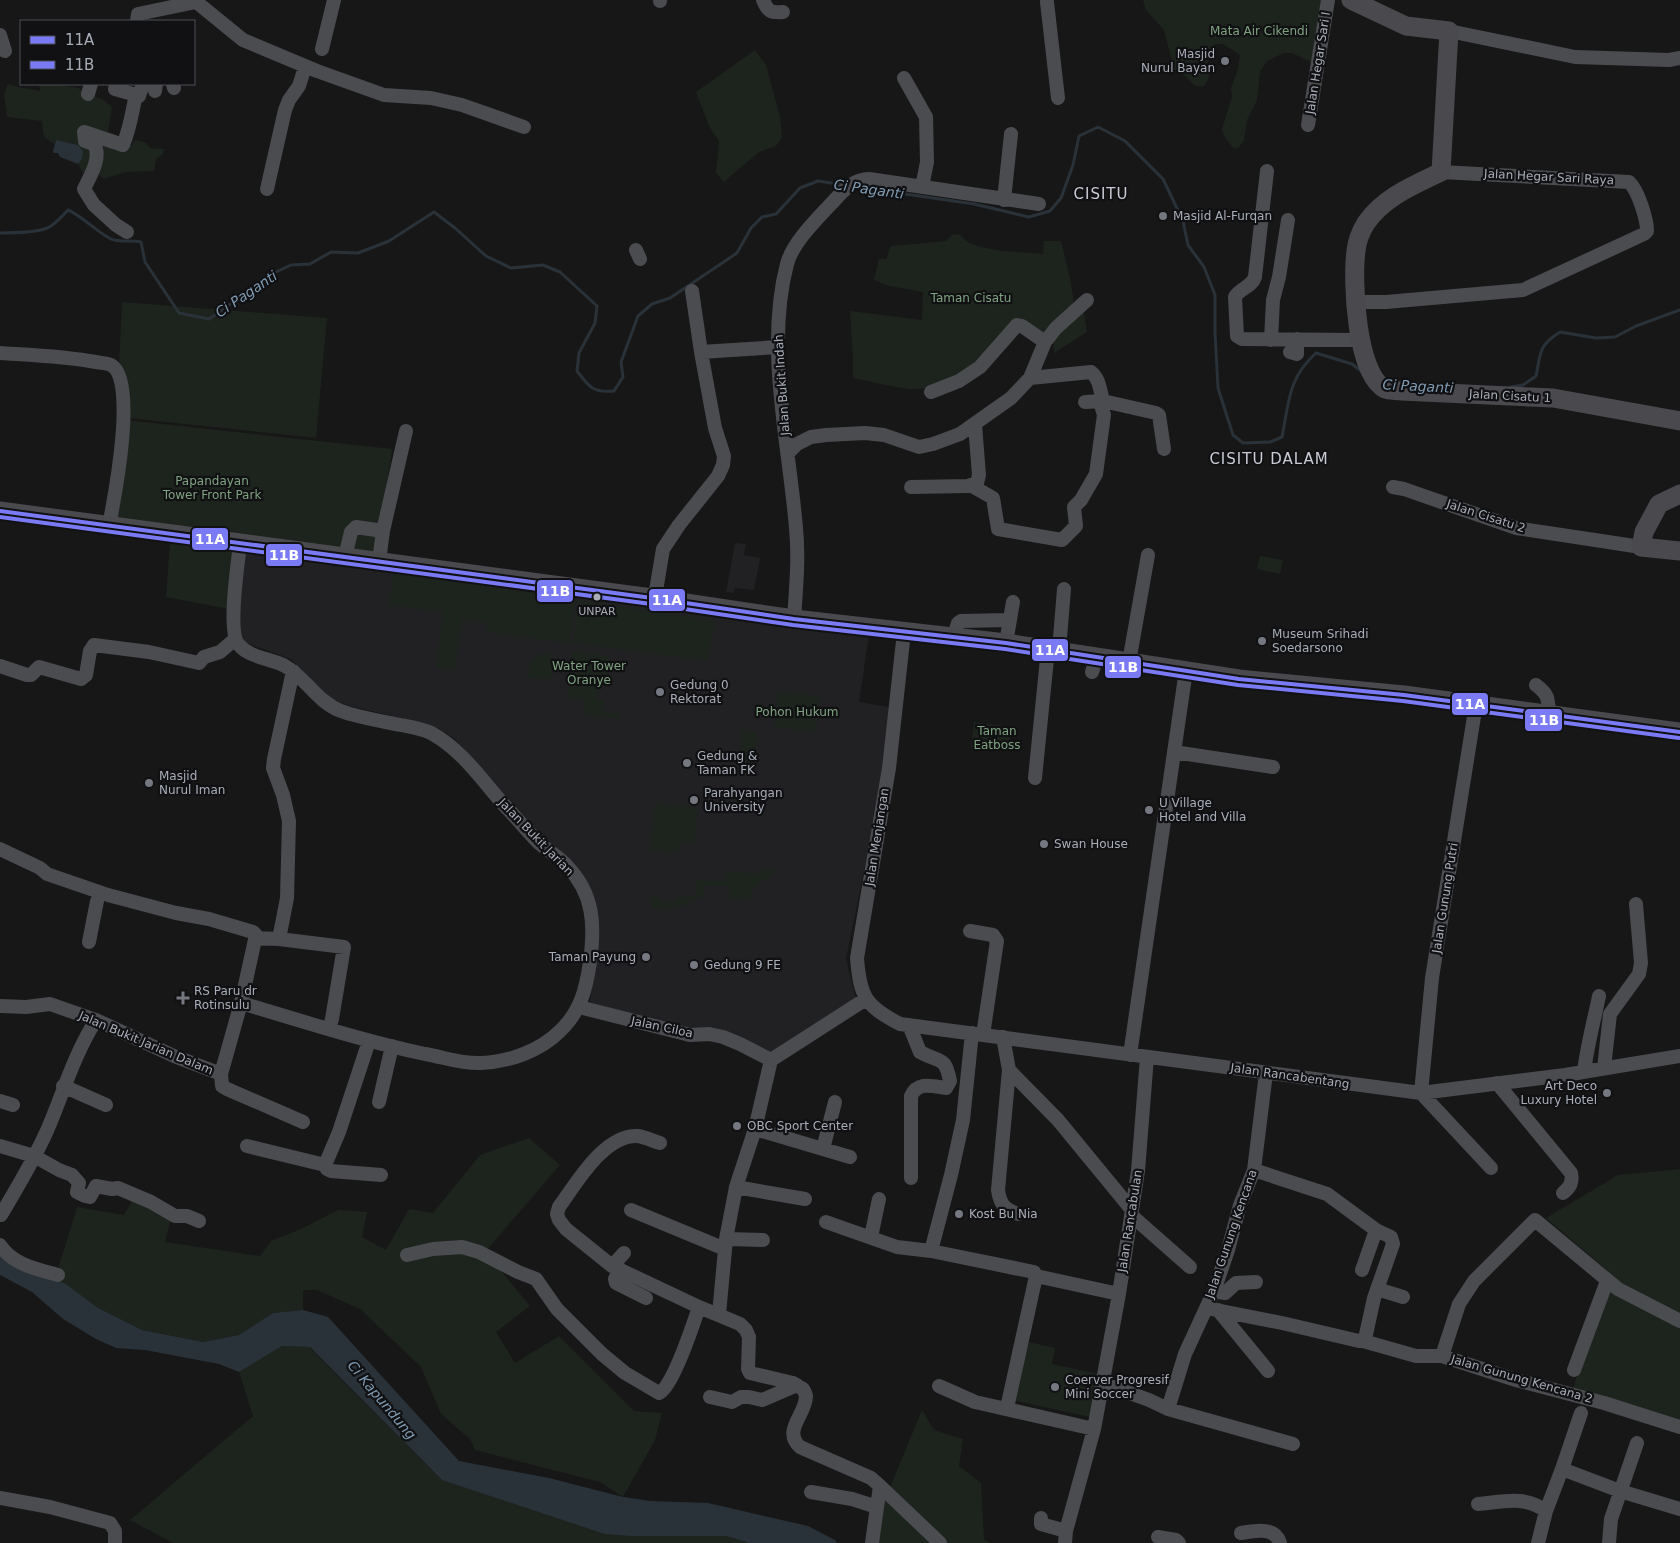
<svg xmlns="http://www.w3.org/2000/svg" width="1680" height="1543" font-family="'DejaVu Sans',sans-serif">
<style>
.built{fill:#212123}
.green{fill:#1d241e}
.water{fill:#2a3239}
.lines{fill:none;stroke-linecap:round;stroke-linejoin:round}
.stream{stroke:#2a3239;stroke-width:3}
.street{stroke:#4b4c50;stroke-width:14}
.secondary{stroke:#4a4a4e;stroke-width:19}
.bus-1-casing{stroke:#111113;stroke-width:8}
.bus-2-casing{stroke:#111113;stroke-width:8}
.bus-1{stroke:#7a7af5;stroke-width:4}
.bus-2{stroke:#7a7af5;stroke-width:4}
.poi-dot{fill:#757880;stroke:#111113;stroke-width:2}
.bus-dot{fill:#a8adb8;stroke:#111113;stroke-width:2}
.labels{text-anchor:middle;dominant-baseline:central;stroke-width:4.5;stroke-linejoin:round;paint-order:stroke}
.bus-label{font-size:11px;fill:#a8adb8;stroke:#111113}
.park-label{font-size:12px;fill:#7fa381;stroke:#111113}
.poi-label{font-size:12px;fill:#a8adb8;stroke:#111113;text-anchor:start}
.street-label{font-size:12px;fill:#a8adb8;stroke:#111113}
.water-label{font-size:14px;font-style:italic;fill:#7f9bb3;stroke:#111113}
.quarter-label{font-size:15px;letter-spacing:1px;fill:#c9ccd4;stroke:#111113}
.line-badge{stroke:#111113;stroke-width:2}
.badge-label{font-size:14px;text-anchor:middle;font-weight:bold;fill:#fff}
</style>
<rect width="100%" height="100%" fill="#171717"/>
<!-- built -->
<path class="built" d="M735 543 746 544 744 555 760 558 754 590 735 588 733 593 726 592Z
M242 546 869 635 859 702 889 707 879 798 846 959 857 1003 769 1054 691 1032 598 1008 590 1002 597 943 571 866 511 803 455 739 441 730 419 722 350 706 332 699 317 688 291 659 241 641 235 634Z"/>
<!-- green -->
<path class="green" d="M1143 0H1325L1313 63 1292 53H1284L1267 61 1260 72 1257 100 1247 120 1244 141 1238 148H1233L1224 136 1222 129 1232 97 1231 88 1237 72 1240 55 1223 44H1215C1213 50 1209 57 1208 63 1206 73 1214 73 1204 86 1193 88 1193 83 1186 77 1183 74 1178 72 1174 69L1164 30 1146 10Z
M755 50 766 65 780 117 782 137 776 146 759 152 724 182 716 173 719 141 710 128 696 92Z
M8 84 18 87 40 91 39 84H57L78 88 105 101 112 107 108 132 111 139 131 146 135 140C141 141 147 142 150 148L164 149 163 154 156 159 154 171 125 172 104 179 99 175 91 179 82 171 78 164 82 159 78 145 56 140 54 144 44 137 42 121 7 117 4 94Z
M953 234 961 235C969 252 1024 252 1043 254L1044 241H1061L1070 278 1075 309 1045 338 1027 324C998 347 949 393 909 389 890 387 871 381 853 378V358L850 311 922 320 923 292 889 286 874 280 879 259H886L891 246 946 241Z
M122 302 327 318 316 438 128 418 119 365Z
M1084 312 1087 332 1054 353 1053 338Z
M126 420 392 449 376 558 237 541 229 609 166 597 171 530 114 523Z
M1260 556 1283 560 1280 574 1257 569Z
M393 573 576 599 570 643 486 632 487 623 462 619 455 670 436 667 443 612 389 605Z
M578 600 715 621 708 661 573 643Z
M572 651 609 656 606 681 595 698 604 701 603 711 619 714V719L584 715 583 700 568 698Z
M548 653 553 659 551 679 528 678 531 660 541 654Z
M778 691 820 696 816 732 774 727Z
M974 722 1011 727 1008 751 971 747Z
M742 730 757 732 753 774 738 772Z
M734 788 742 790 740 803H733Z
M655 803 698 808 694 844 679 843 678 853 650 850Z
M766 869H774V873L754 888 750 900 729 899 730 886H704L703 896C683 907 674 910 651 908L653 894H659L658 900 674 902V898L695 896 696 880H725L728 871 758 874Z
M529 1138 560 1165 485 1252 530 1306 496 1332 515 1363 559 1336 634 1411 662 1413 655 1440 623 1497 600 1482 475 1450 470 1439 441 1414 421 1367 360 1309 317 1290H303V1310L273 1313 239 1335 203 1342 142 1330 97 1308 66 1284 27 1269 29 1263 58 1269 77 1207 124 1215 135 1197 173 1212 165 1242 260 1256 271 1241 301 1229 338 1210 367 1212 362 1237 386 1250 409 1209 433 1213 480 1155Z
M1680 1169V1422L1573 1389 1608 1271 1546 1218 1618 1175Z
M1024 1341 1055 1348 1052 1364 1099 1374 1090 1417 1011 1400Z
M282 1346 309 1347 442 1480 632 1536H726L750 1543H173L130 1520 253 1416 239 1372Z
M922 1410 934 1430 963 1439 959 1466 981 1483 984 1540 991 1543H867Z"/>
<!-- water -->
<path class="water" d="M56 140 78 145 83 151 82 159 78 164 60 157 58 153H54L53 151Z
M0 1250 27 1269 66 1284 98 1308 142 1330 203 1342 239 1335 273 1313 303 1310 328 1317 459 1461 549 1478 623 1497 650 1501 708 1503 808 1526 835 1540 837 1543H750L726 1536H632L605 1534 442 1480 310 1347 282 1346 239 1372 219 1364 145 1350 116 1348 96 1339 63 1319 32 1292 0 1275Z"/>
<g class="lines">
<!-- stream -->
<path class="stream" d="M857 187 974 204 1029 217 1050 211 1061 198 1073 165 1079 136 1098 127 1125 141 1163 179 1183 221 1188 245 1204 267 1215 295V333L1218 388 1233 435 1243 443 1270 442 1282 437C1289 402 1288 378 1316 353L1352 364 1361 371
M0 233C14 233 35 233 47 228 55 225 62 216 68 210 81 215 105 239 114 240 123 242 132 240 141 242L145 262 179 313 209 319 242 296 263 278 291 265 310 264 331 252 358 253 389 241 434 212 455 228 486 256 511 268 543 265 560 272 597 306 595 323 579 353 577 371C589 387 593 393 614 391L623 377 621 362 638 316 652 304 670 298 737 253 751 228 762 217 776 214 800 188 818 181 844 185
M1511 387 1523 385 1536 376C1541 352 1538 346 1560 332L1596 338 1615 337 1636 326 1680 310"/>
<!-- street -->
<path class="street" d="M194 0 243 40 317 71 384 95 431 98 462 105 524 127
M660 0V1
M763 0C768 12 771 13 783 12
M1047 2 1058 98
M137 21 138 14 196 2
M1449 31 1575 57 1669 60 1680 58
M0 35 5 51
M322 49 334 0
M904 78 926 117 927 162 922 187
M116 84 115 89 136 95C132 112 130 129 123 145L84 132 85 141 94 144C102 158 90 176 84 189L94 205 116 225 127 232
M173 84 174 88
M155 91 156 84
M88 94 91 84
M136 95 139 96 143 84
M1308 125 1328 0
M1267 171 1255 277C1251 288 1240 288 1235 297L1237 336 1242 339 1360 340
M267 189 285 110 289 100 299 86 305 67
M1004 200 1011 134
M636 250 640 259
M692 291 701 352 778 347
M1355 302H1386L1523 290 1644 234 1647 231C1647 219 1638 190 1629 182L1441 172
M1271 340 1273 300 1279 277 1288 220
M1290 352 1297 354V339
M0 353C32 355 64 356 96 362 100 363 107 363 111 365 138 379 114 500 109 526
M1030 378 1091 372C1100 379 1100 391 1103 401L1156 413 1159 415 1164 449
M931 392 959 381 980 367 1017 325 1022 326 1045 342
M1085 402 1103 401
M788 453 797 444 811 437 826 435 865 433 884 435 919 447 933 444 960 434 1011 398 1030 378 1045 342 1056 328 1087 300
M972 486 993 498 998 529 1062 540 1076 526 1074 507 1081 500 1096 474 1104 415 1101 405
M911 487 968 486 977 483 979 475 975 425
M1393 487 1404 489 1516 528 1641 547
M240 544C238 563 227 633 239 645 250 658 270 658 285 666 306 678 317 702 341 711 360 718 381 721 401 725 411 727 422 729 431 733 461 749 482 780 504 805 516 817 527 831 539 843 548 851 559 857 567 866 594 894 595 925 590 962 586 989 581 1011 560 1031 540 1051 509 1062 481 1063 462 1064 443 1057 425 1054 363 1041 302 1021 241 1003
M345 557 351 532 356 527 383 531
M379 561 383 531 406 431
M652 598 656 591 663 549 679 525 718 476 723 465 724 456 715 428 701 352
M794 619C796 589 799 559 796 528 789 443 765 348 787 264 792 244 815 221 829 206 841 194 851 179 869 179L1039 204
M904 632 889 768 857 958C860 996 865 1006 900 1024L1421 1093 1565 1075 1680 1056
M954 636 958 623 961 621 1010 620
M1006 643 1013 602
M1059 650 1064 589
M1129 662 1148 555
M0 666 27 675H31L39 667 81 679 86 675 90 651 94 645 149 652 199 663 204 657 220 652 234 640
M1092 672 1097 657
M1536 685C1549 695 1548 698 1549 715
M1476 704 1432 978 1421 1093 1491 1168
M1174 752 1273 767
M1035 778 1048 649
M0 849 40 868 47 874 108 895 176 913 209 919 253 932 256 935 241 1003 221 1074 174 1056 96 1020 50 1004 26 1007 0 1006
M970 931 993 935 997 941 983 1035
M255 938 279 939 344 947 332 1019 329 1029
M279 939 287 898 289 821 283 795 273 768 274 759 293 671
M89 942 97 901
M579 1007 690 1035 709 1034 723 1037 740 1044 771 1060
M909 1025 920 1052C940 1063 945 1055 950 1081L946 1088C932 1086 918 1081 911 1096V1178
M1003 1037 1009 1070 998 1190C1000 1204 1004 1209 1018 1214
M369 1041 339 1132 325 1165 327 1169 331 1171 381 1175
M1130 1055 1186 670
M1604 1068 1610 1014 1639 974 1641 963 1636 904
M1009 1070 1058 1120 1132 1210
M1584 1072C1587 1046 1594 1021 1599 996
M221 1074 222 1086 227 1089 303 1122
M1497 1083 1571 1173C1573 1183 1570 1187 1563 1193
M63 1086 106 1105
M0 1101 13 1105
M379 1102 392 1046
M755 1129 850 1157
M660 1143C653 1141 645 1137 638 1136 604 1134 576 1184 559 1207L557 1214 559 1220 566 1229 612 1266 699 1307 740 1324 746 1330 749 1337 748 1369 750 1373 793 1383 803 1389C804 1391 806 1394 806 1396 806 1415 782 1430 800 1447L871 1478 880 1486 872 1543
M0 1146 34 1156 59 1170 72 1175 79 1183 77 1192 85 1196 90 1197 96 1186 112 1189 118 1188 151 1202 175 1216H187L199 1221
M247 1146 325 1165
M823 1149 835 1102
M736 1187 805 1199
M631 1210 725 1249
M1 1215C18 1186 36 1157 49 1126 64 1090 75 1053 96 1020
M1131 1215 1190 1267
M826 1222 897 1247 931 1251 1034 1272 1036 1276 1119 1294
M871 1237 879 1199
M726 1239 763 1240
M0 1245C13 1265 37 1269 58 1275
M931 1251 951 1175 963 1120 972 1033
M407 1255 433 1249 462 1247 479 1252 518 1272 536 1279 557 1309 602 1354 625 1373 659 1393C672 1389 694 1322 699 1307
M612 1266 624 1253
M620 1269 615 1279 616 1283 646 1298
M1362 1270 1376 1230
M1377 1289 1403 1297
M1214 1291 1225 1293 1236 1283 1256 1282
M1206 1308 1282 1323 1359 1341H1363L1365 1339 1374 1298 1393 1244 1391 1237 1376 1230 1327 1194 1254 1170
M1218 1310 1268 1371
M719 1314 726 1239 736 1187 755 1129 771 1060 866 999
M1363 1341 1416 1356H1442L1516 1380 1604 1403 1680 1427
M1442 1356 1459 1304 1474 1281 1535 1220 1618 1289 1680 1321
M1574 1370 1607 1281
M1102 1383 1149 1400 1168 1409 1293 1444
M939 1386 975 1402 1094 1429
M710 1397 732 1402 741 1397H749L762 1400 797 1385
M1007 1408 1036 1276
M1168 1409 1185 1354 1214 1291 1228 1250 1240 1205 1254 1170 1266 1073
M1581 1413 1562 1469 1620 1491 1680 1509
M880 1486 940 1543
M811 1492 852 1499 877 1507
M0 1498 50 1507 110 1523 115 1531V1543
M1478 1504C1503 1502 1524 1495 1546 1511
M1041 1518V1524L1066 1531
M1241 1533C1254 1531 1275 1526 1280 1543
M1158 1537 1176 1540 1179 1543
M1065 1543 1066 1531 1094 1429 1119 1294 1138 1171 1147 1057
M1538 1543 1546 1511 1562 1469
M1609 1543 1611 1519 1637 1443"/>
<!-- secondary -->
<path class="secondary" d="M1351 0 1406 26 1449 31 1441 172C1414 185 1384 197 1366 223 1361 231 1357 241 1356 251 1352 280 1356 374 1385 389 1390 391 1396 390 1401 391L1553 398 1680 421
M1680 494 1659 504 1644 532 1641 547 1680 551
M0 511 652 598 794 619 1006 643 1239 679 1404 695 1680 732"/>
<!-- bus-1 casing -->
<g class="bus-1-casing">
<path id="bus-1" d="M0 511 652 598 794 619 1006 643 1239 679 1404 695 1680 732"/>
</g>
<!-- bus-2 casing -->
<g class="bus-2-casing">
<path id="bus-2" d="M0 517 651 604 793 625 1005 649 1238 685 1403 701 1679 738"/>
</g>
<!-- bus-1 -->
<use href="#bus-1" class="bus-1"/>
<!-- bus-2 -->
<use href="#bus-2" class="bus-2"/>
</g>
<!-- markers -->
<g class="poi-dot">
<circle cx="1225" cy="61" r="5"/>
<circle cx="1163" cy="216" r="5"/>
<circle cx="1262" cy="641" r="5"/>
<circle cx="660" cy="692" r="5"/>
<circle cx="687" cy="763" r="5"/>
<circle cx="149" cy="783" r="5"/>
<circle cx="694" cy="800" r="5"/>
<circle cx="1149" cy="810" r="5"/>
<circle cx="1044" cy="844" r="5"/>
<circle cx="646" cy="957" r="5"/>
<circle cx="694" cy="965" r="5"/>
<path d="M180.5 990.5h5v5h5v5h-5v5h-5v-5h-5v-5h5z"/>
<circle cx="1607" cy="1093" r="5"/>
<circle cx="737" cy="1126" r="5"/>
<circle cx="959" cy="1214" r="5"/>
<circle cx="1055" cy="1387" r="5"/>
</g>
<circle class="bus-dot" cx="597" cy="597" r="4.5"/>
<g class="labels">
<!-- bus labels -->
<g class="bus-label">
<text x="597" y="611">UNPAR</text>
</g>
<!-- park labels -->
<g class="park-label">
<text x="1259" y="31">Mata Air Cikendi</text>
<text x="971" y="298">Taman Cisatu</text>
<text x="212" y="481">Papandayan<tspan x="212" dy="14">Tower Front Park</tspan></text>
<text x="589" y="666">Water Tower<tspan x="589" dy="14">Oranye</tspan></text>
<text x="797" y="712">Pohon Hukum</text>
<text x="997" y="731">Taman<tspan x="997" dy="14">Eatboss</tspan></text>
</g>
<!-- poi labels -->
<g class="poi-label">
<text x="1215" y="54" text-anchor="end">Masjid<tspan x="1215" dy="14">Nurul Bayan</tspan></text>
<text x="1173" y="216">Masjid Al-Furqan</text>
<text x="1272" y="634">Museum Srihadi<tspan x="1272" dy="14">Soedarsono</tspan></text>
<text x="670" y="685">Gedung 0<tspan x="670" dy="14">Rektorat</tspan></text>
<text x="697" y="756">Gedung &amp;<tspan x="697" dy="14">Taman FK</tspan></text>
<text x="159" y="776">Masjid<tspan x="159" dy="14">Nurul Iman</tspan></text>
<text x="704" y="793">Parahyangan<tspan x="704" dy="14">University</tspan></text>
<text x="1159" y="803">U Village<tspan x="1159" dy="14">Hotel and Villa</tspan></text>
<text x="1054" y="844">Swan House</text>
<text x="636" y="957" text-anchor="end">Taman Payung</text>
<text x="704" y="965">Gedung 9 FE</text>
<text x="194" y="991">RS Paru dr<tspan x="194" dy="14">Rotinsulu</tspan></text>
<text x="1597" y="1086" text-anchor="end">Art Deco<tspan x="1597" dy="14">Luxury Hotel</tspan></text>
<text x="747" y="1126">OBC Sport Center</text>
<text x="969" y="1214">Kost Bu Nia</text>
<text x="1065" y="1380">Coerver Progresif<tspan x="1065" dy="14">Mini Soccer</tspan></text>
</g>
<!-- street labels -->
<g class="street-label">
<text transform="translate(1318 63) rotate(-81)">Jalan Hegar Sari I</text>
<text transform="translate(1549 177) rotate(3)">Jalan Hegar Sari Raya</text>
<text transform="translate(782 385) rotate(-94)">Jalan Bukit Indah</text>
<text transform="translate(1510 396) rotate(3)">Jalan Cisatu 1</text>
<text transform="translate(1486 516) rotate(18)">Jalan Cisatu 2</text>
<text transform="translate(536 837) rotate(46)">Jalan Bukit Jarian</text>
<text transform="translate(877 837) rotate(-81)">Jalan Menjangan</text>
<text transform="translate(1445 898) rotate(-81)">Jalan Gunung Putri</text>
<text transform="translate(662 1027) rotate(12)">Jalan Ciloa</text>
<text transform="translate(146 1043) rotate(23)">Jalan Bukit Jarian Dalam</text>
<text transform="translate(1290 1076) rotate(8)">Jalan Rancabentang</text>
<text transform="translate(1130 1221) rotate(-81)">Jalan Rancabulan</text>
<text transform="translate(1231 1234) rotate(-71)">Jalan Gunung Kencana</text>
<text transform="translate(1522 1379) rotate(16)">Jalan Gunung Kencana 2</text>
</g>
<!-- water labels -->
<g class="water-label">
<text transform="translate(869 189) rotate(8)">Ci Paganti</text>
<text transform="translate(246 294) rotate(-34)">Ci Paganti</text>
<text transform="translate(1418 386) rotate(3)">Ci Paganti</text>
<text transform="translate(382 1400) rotate(50)">Ci Kapundung</text>
</g>
<!-- quarter labels -->
<g class="quarter-label">
<text x="1101" y="194">CISITU</text>
<text x="1269" y="459">CISITU DALAM</text>
</g>
</g>
<g class="line-badge">
<rect x="191" y="527" width="38" height="24" rx="5" fill="#7a7af5"/>
<rect x="265" y="543" width="38" height="24" rx="5" fill="#7a7af5"/>
<rect x="536" y="579" width="38" height="24" rx="5" fill="#7a7af5"/>
<rect x="648" y="588" width="38" height="24" rx="5" fill="#7a7af5"/>
<rect x="1031" y="638" width="38" height="24" rx="5" fill="#7a7af5"/>
<rect x="1104" y="655" width="38" height="24" rx="5" fill="#7a7af5"/>
<rect x="1451" y="692" width="38" height="24" rx="5" fill="#7a7af5"/>
<rect x="1524" y="708" width="39" height="24" rx="5" fill="#7a7af5"/>
</g>
<g class="badge-label">
<text x="210" y="544">11A</text>
<text x="284" y="560">11B</text>
<text x="555" y="596">11B</text>
<text x="667" y="605">11A</text>
<text x="1050" y="655">11A</text>
<text x="1123" y="672">11B</text>
<text x="1470" y="709">11A</text>
<text x="1544" y="725">11B</text>
</g>
<!-- legend -->
<rect x="20" y="20" width="175" height="65" fill="#111113" stroke="#4d4f55"/>
<rect x="30" y="36" width="25" height="8" fill="#7a7af5" stroke="#4d4f55"/>
<text x="65" y="45" font-size="15" fill="#a8adb8">11A</text>
<rect x="30" y="61" width="25" height="8" fill="#7a7af5" stroke="#4d4f55"/>
<text x="65" y="70" font-size="15" fill="#a8adb8">11B</text>
</svg>
